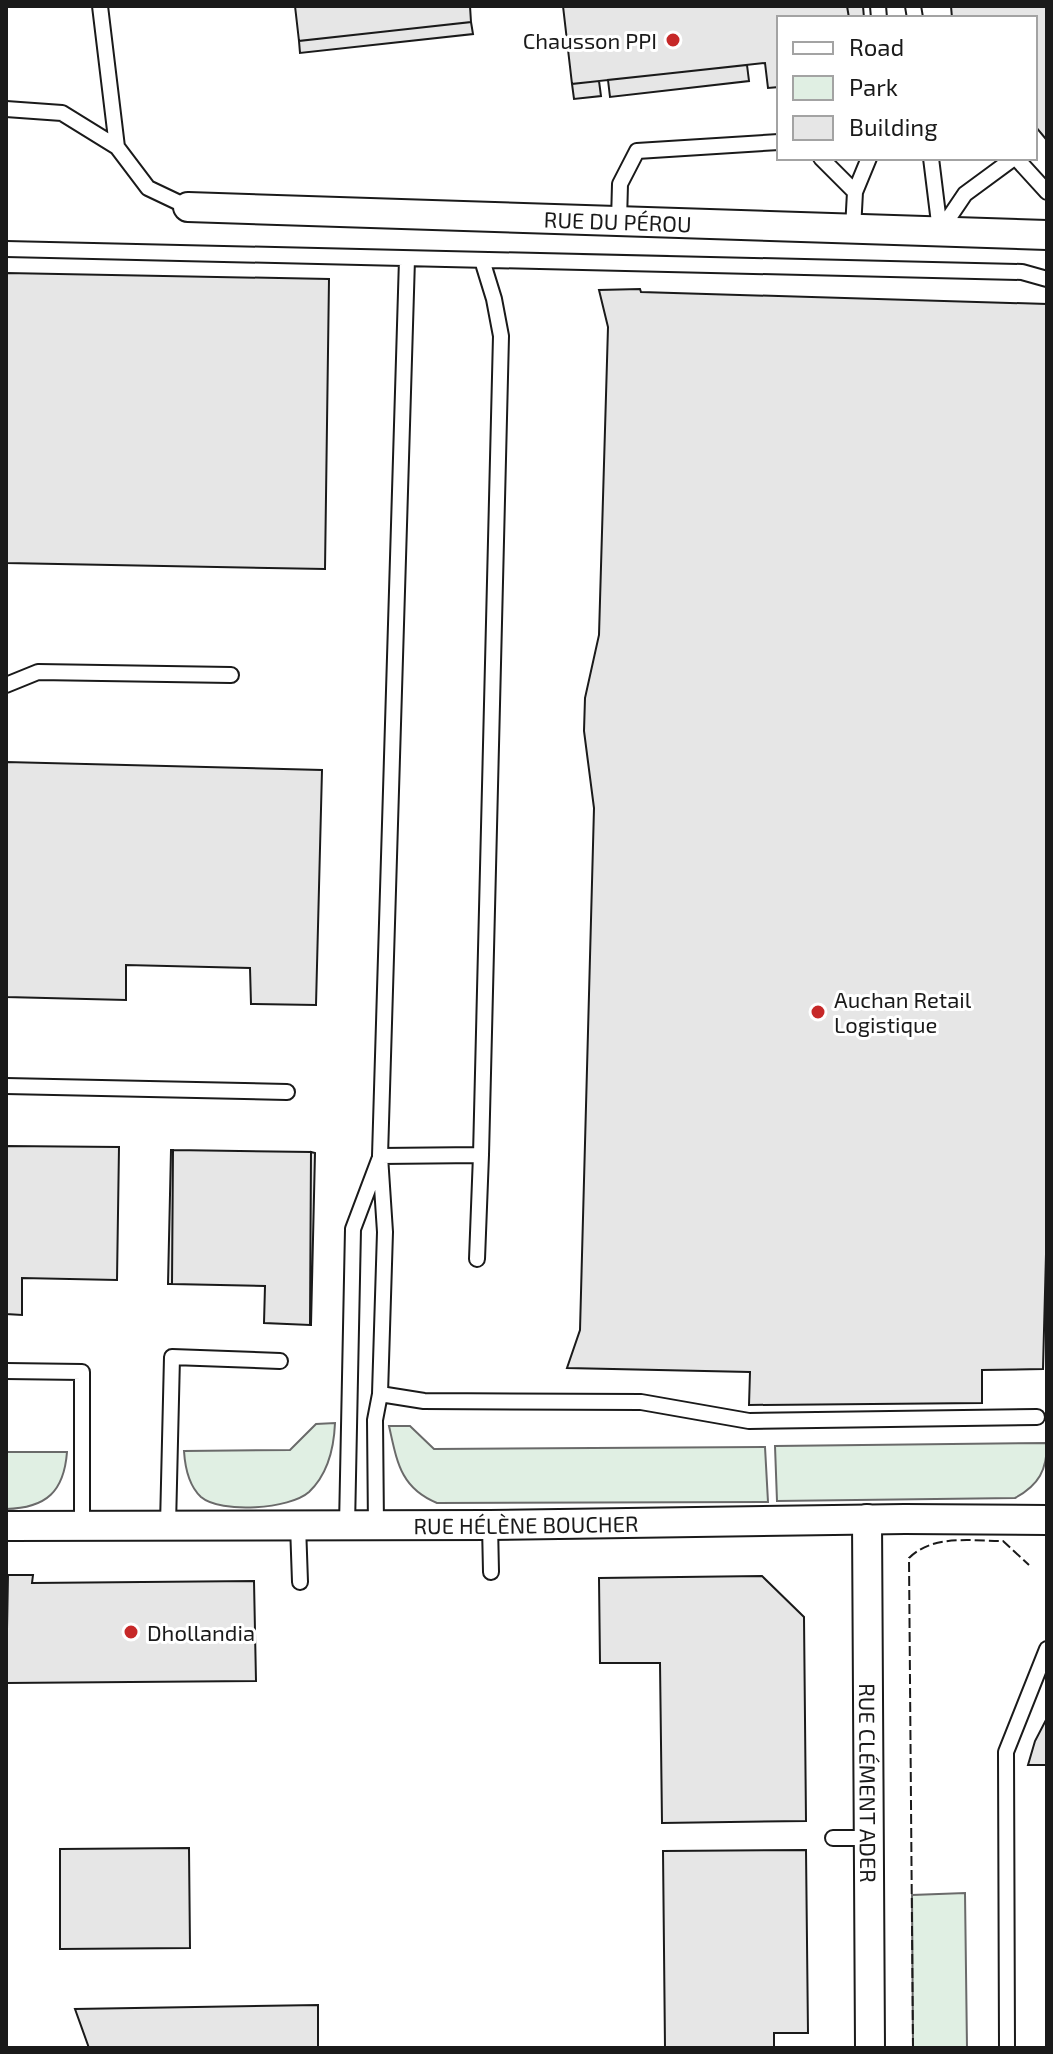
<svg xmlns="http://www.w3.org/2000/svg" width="1053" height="2054" font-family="'Exo 2',sans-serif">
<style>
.green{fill:#e0efe3;stroke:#6a6a6a;stroke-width:2}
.building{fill:#e6e6e6;stroke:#1a1a1a;stroke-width:2}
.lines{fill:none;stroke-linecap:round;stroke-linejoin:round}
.lane-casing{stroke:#1a1a1a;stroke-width:18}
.street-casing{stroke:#1a1a1a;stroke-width:32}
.lane{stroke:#fff;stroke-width:14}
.street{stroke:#fff;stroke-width:28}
.fence{stroke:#1a1a1a;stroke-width:2;stroke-dasharray:10 4;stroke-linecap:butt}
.poi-dot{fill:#c62828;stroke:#fff;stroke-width:3}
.labels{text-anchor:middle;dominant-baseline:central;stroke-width:6;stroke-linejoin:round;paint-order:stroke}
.poi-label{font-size:22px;fill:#1a1a1a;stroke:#fff;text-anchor:start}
.street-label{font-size:22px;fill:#1a1a1a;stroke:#fff}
</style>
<rect width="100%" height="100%" fill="#fff"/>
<!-- green -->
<path class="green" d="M335 1423C334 1448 328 1474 309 1492 290 1509 221 1514 201 1497 188 1485 185 1467 184 1451L290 1450 316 1424Z
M389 1426H410L434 1449 765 1447 768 1502 437 1503C400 1488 397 1461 389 1426Z
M1047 1443C1047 1470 1039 1485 1015 1498L777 1501 775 1446Z
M6 1452H67C64 1491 47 1508 6 1509Z
M965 1893 967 2048H913L912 1895Z"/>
<!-- building -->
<path class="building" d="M295 6H470L471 22 299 41Z
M563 6H847L849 18H779V87L768 88 765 63 572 84Z
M847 6H863L864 18H849Z
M951 6H1047V136L1045 138 1035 126V18H952Z
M471 22 473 34 300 53 299 41Z
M747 65 749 81 610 97 608 80Z
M599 81 601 96 574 99 572 84Z
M6 273 329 279 325 569 6 563Z
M640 289 641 292 1047 304V1216L1043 1369 982 1370V1403L749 1405 750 1372 567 1368 580 1330 594 808 584 731 585 698 599 635 608 327 599 290Z
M6 762 322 770 316 1005 251 1004 250 968 126 965V1000L6 997Z
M6 1146 119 1147 117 1280 22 1278V1315L6 1314Z
M171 1150H173L172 1284H168Z
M173 1150 311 1152 310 1325 264 1323 265 1286 172 1284Z
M311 1152 315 1153 311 1325H310Z
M8 1575H33L32 1583 254 1581 256 1681 6 1683Z
M762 1576 804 1617 806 1821 662 1823 660 1663H600L599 1578Z
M1047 1718V1765H1028L1035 1741Z
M189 1848 190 1948 60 1949V1849Z
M806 1850 808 2033H774V2048H665L663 1851Z
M318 2005V2048H89L75 2009Z"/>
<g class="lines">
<!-- lane casing -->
<g class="lane-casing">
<path id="lane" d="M100 6 117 147
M878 6 879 18
M913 6 915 18
M6 109 62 113 117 147 148 188 188 207
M821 158 855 192
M931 158 940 231
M1016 158 1047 192
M619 221 620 184 637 151 779 142
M853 229 855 192 869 158
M940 231 965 194 1014 158
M6 249 1022 272 1047 279
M6 685 38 672 231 675
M6 1086 287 1092
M380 1156 481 1155 501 336 494 299 482 260
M477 1259 481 1155
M6 1371 82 1372V1526
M380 1394 424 1401 641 1402 749 1421 1037 1417
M168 1525 172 1357 280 1361
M298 1525 300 1582
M490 1525 491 1572
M347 1526 353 1229 379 1160
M376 1526 375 1420 380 1394 385 1232 380 1156 407 259
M833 1838H867
M1007 2048 1006 1752 1047 1649"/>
</g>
<!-- street casing -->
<g class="street-casing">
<g id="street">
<path id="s1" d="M188 207 1047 235"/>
<path id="s2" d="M867 1519 870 2048"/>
<path id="s3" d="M6 1526 490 1525 905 1519 1047 1520"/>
</g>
</g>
<!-- lane -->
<use href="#lane" class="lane"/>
<!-- street -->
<use href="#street" class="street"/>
<!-- fence -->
<path class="fence" d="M913 2048 909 1558C933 1534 972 1541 1003 1541L1029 1565"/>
</g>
<!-- markers -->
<g class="poi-dot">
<circle cx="673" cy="40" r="8"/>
<circle cx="818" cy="1012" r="8"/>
<circle cx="131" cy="1632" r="8"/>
</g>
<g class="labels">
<!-- poi labels -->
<g class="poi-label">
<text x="657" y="40" text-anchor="end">Chausson PPI</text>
<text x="834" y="999">Auchan Retail<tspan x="834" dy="25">Logistique</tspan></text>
<text x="147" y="1632">Dhollandia</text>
</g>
<!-- street labels -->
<g class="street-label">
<text stroke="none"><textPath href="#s1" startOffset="430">RUE DU PÉROU</textPath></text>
<text stroke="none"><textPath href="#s3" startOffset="520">RUE HÉLÈNE BOUCHER</textPath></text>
<text stroke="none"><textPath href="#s2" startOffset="264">RUE CLÉMENT ADER</textPath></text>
</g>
</g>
<!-- border -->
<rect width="1053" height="2054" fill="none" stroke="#1a1a1a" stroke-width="16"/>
<!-- legend -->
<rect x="777" y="16" width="260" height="144" fill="#ffffff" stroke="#a3a3a3" stroke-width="2"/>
<rect x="793" y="42" width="40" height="12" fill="#ffffff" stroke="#a3a3a3" stroke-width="2"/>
<text x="849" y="56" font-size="24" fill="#1a1a1a">Road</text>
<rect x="793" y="76" width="40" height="24" fill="#e0efe3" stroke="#a3a3a3" stroke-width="2"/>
<text x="849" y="96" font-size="24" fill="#1a1a1a">Park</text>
<rect x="793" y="116" width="40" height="24" fill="#e6e6e6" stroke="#a3a3a3" stroke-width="2"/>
<text x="849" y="136" font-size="24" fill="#1a1a1a">Building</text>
</svg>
